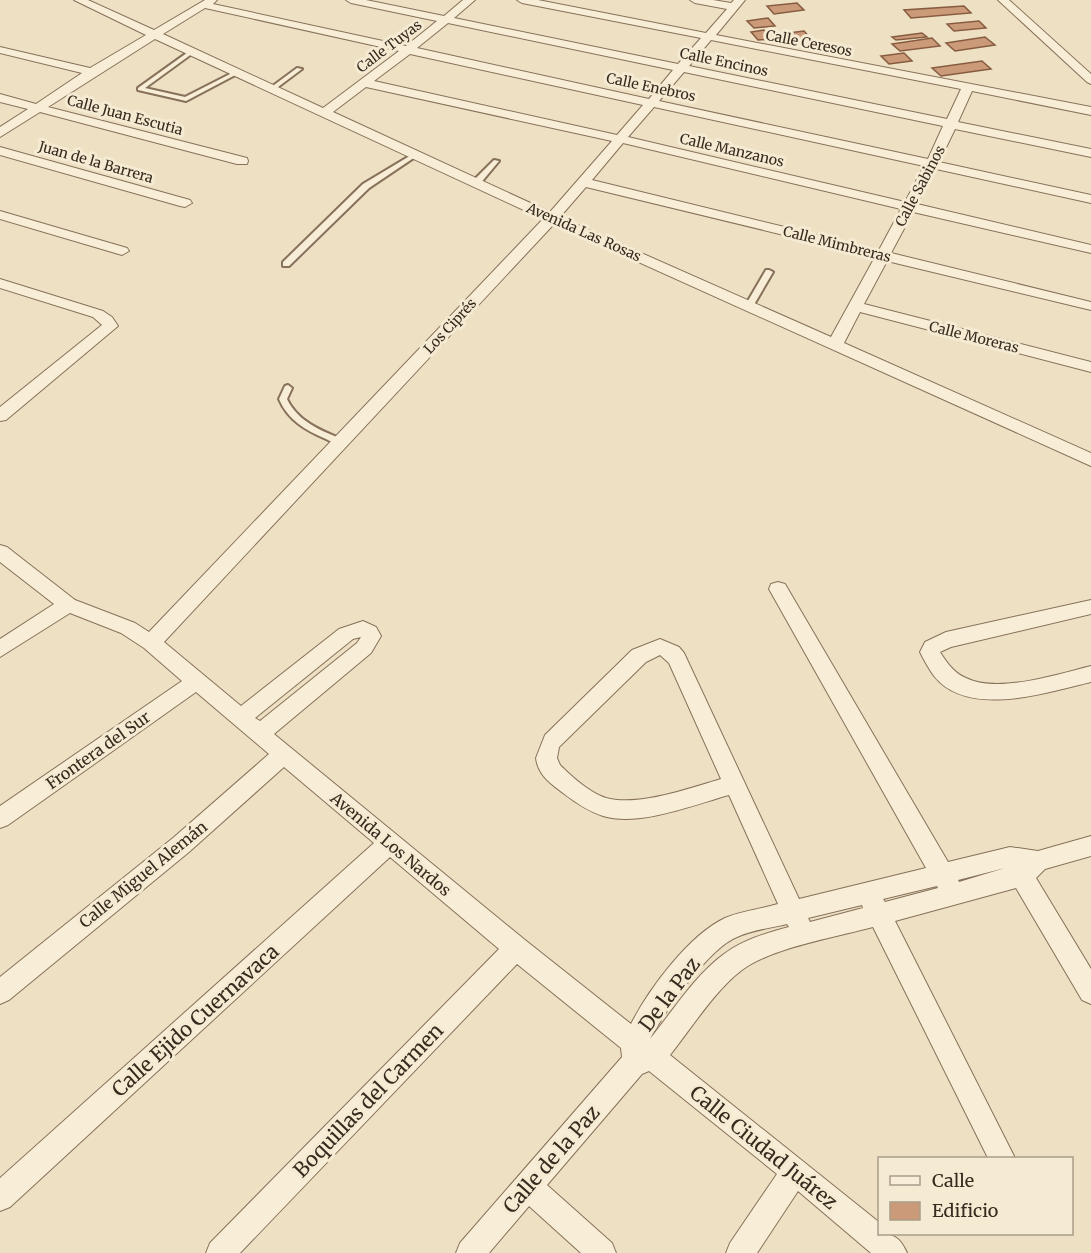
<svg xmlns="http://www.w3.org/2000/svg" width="1091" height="1253" font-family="Merriweather,serif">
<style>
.building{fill:#cb9a79;stroke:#865b40;stroke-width:1.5}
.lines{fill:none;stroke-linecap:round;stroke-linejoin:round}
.service-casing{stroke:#87715a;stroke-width:4}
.minor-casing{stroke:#87715a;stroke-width:2}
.service{fill:#f8edd6;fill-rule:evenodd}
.minor{fill:#f8edd6;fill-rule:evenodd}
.labels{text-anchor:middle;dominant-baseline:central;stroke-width:6;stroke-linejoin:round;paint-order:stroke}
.far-street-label{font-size:14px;fill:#372a1e;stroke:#f5ead2}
.street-label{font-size:16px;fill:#372a1e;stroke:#f5ead2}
.near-street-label{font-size:20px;fill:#372a1e;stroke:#f5ead2}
</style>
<rect width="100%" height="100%" fill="#ede0c3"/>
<!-- building -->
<path class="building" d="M797 3 804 10 774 14 767 6Z
M964 6 971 13 911 18 904 10Z
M768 18 775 26 754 28 747 21Z
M979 21 986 28 954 31 947 24Z
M764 30 772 39 758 40 751 32Z
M804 31 811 39 780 43 772 35Z
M922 33 927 37 896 40 892 37Z
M985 37 995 45 955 51 946 43Z
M932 38 940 46 900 51 892 44Z
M904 53 912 61 889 64 881 56Z
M982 61 991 69 941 76 932 68Z"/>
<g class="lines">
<!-- service casing -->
<g class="service-casing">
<path id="service" d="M191 50 193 51V53L145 88 185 97 234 72 239 73 186 101 138 90V88Z
M297 68 302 69 274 90H270V88Z
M413 154 418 155 369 188 289 266H283V262L363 184Z
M494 160 499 161 479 185H473V181Z
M766 270H769L773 272 752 308H746L745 306Z
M288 385 292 388 287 399C298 422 322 431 344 440L346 442 344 444C337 445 332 442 326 439 305 430 288 420 279 399L285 386Z"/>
</g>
<!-- minor casing -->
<g class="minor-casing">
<path id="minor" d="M74 0H88L154 30 205 0H217L213 4 406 46 437 21 351 3 346 0H366L444 16 463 0H475L454 18 678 64 701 38 522 3 517 0H538L706 33 727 9 695 3 690 0H713L731 3 734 0H745L716 35 1091 107V115L972 91 958 122 1091 149V157L955 129 939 162 1091 195V203L936 169 917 204 1091 245V253L913 212 891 253 1091 302V310L887 261 864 304 1091 362V372L860 312 844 343 1091 453V466L554 224 164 642 241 706 339 629 363 621 376 627 381 636 371 653 274 734 525 940 631 1024C649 989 689 935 725 918 741 911 761 909 778 904L729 795C693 805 639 827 603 816 588 811 576 803 563 793 550 783 538 775 536 758L545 735 632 650 660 639 679 647 684 653 799 899 926 868 769 589 771 584 778 582 785 584 948 862 1010 847 1038 851 1091 836V856L1045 869 1036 878 1091 969V1004L1082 1000 1016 888 895 921 1015 1158H988L873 927C836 937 771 948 742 970 716 989 690 1030 670 1055L880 1223V1234C895 1234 901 1239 907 1253H871L798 1191 757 1253H726L730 1243 777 1174 649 1071 642 1074 547 1185 612 1243 616 1253H581L529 1206 489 1253H456L460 1243 622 1057 621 1048 517 964 240 1253H206L210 1243 499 949 390 857 10 1207 0 1211V1178L374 843 284 767 189 852 9 1000 0 1004V977L173 838 269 754 196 692 8 825 0 828V806L182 681 144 648 121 633 70 613 0 657V639L54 604 0 562V545L7 547 75 600 135 623 149 632 543 219 155 39 48 107 247 158 248 161 247 164H237L40 112 0 137V127L28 109 0 102V94L36 104 82 73 0 53V47L90 68 146 35ZM205 8 399 51 323 108 163 34ZM448 23 673 70 649 99 417 48ZM711 40 961 89 947 119 689 66ZM410 54 643 105 617 135 374 81ZM684 72 943 126 928 159 659 101ZM366 87 612 141 550 212 333 112ZM654 107 924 166 905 202 628 137ZM623 143 901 209 879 250 592 180ZM586 187 875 257 831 337 560 217ZM361 637 357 643 260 721 255 718 353 639ZM660 655 669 663 721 779C690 788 638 807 606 798 590 793 571 776 560 765L557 758 559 747 646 662ZM1005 868 959 882 958 880ZM937 886 938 888 885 902 883 899ZM862 905 863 908 810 922 808 918ZM787 924 789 927C766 933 743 940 724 954 696 974 672 1012 650 1039 664 1012 709 948 737 937 752 930 771 928 787 924Z
M998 0H1009L1091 74V84L1087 82Z
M0 147 190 200 192 203 185 207 180 206 0 155Z
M0 211 127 248 129 251 122 255 0 219Z
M0 279 103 311 112 317 118 326 6 420 0 421V407L102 325 93 317 0 288Z
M1091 600V614L951 647 940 652C947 663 954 673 966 678 998 694 1058 674 1091 666V682C1048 692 968 719 934 676 929 669 924 660 920 652L925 642 946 632Z"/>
</g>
<!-- service -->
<use href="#service" class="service"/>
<!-- minor -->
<use href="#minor" class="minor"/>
</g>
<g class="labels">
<!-- far-street labels -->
<g class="far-street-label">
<text transform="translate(809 43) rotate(11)">Calle Ceresos</text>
<text transform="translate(389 46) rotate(-37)">Calle Tuyas</text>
<text transform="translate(724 62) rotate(12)">Calle Encinos</text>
<text transform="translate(651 87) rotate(12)">Calle Enebros</text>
<text transform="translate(125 115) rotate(15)">Calle Juan Escutia</text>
<text transform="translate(732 150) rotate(13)">Calle Manzanos</text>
<text transform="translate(96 162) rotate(16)">Juan de la Barrera</text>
<text transform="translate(920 186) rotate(-62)">Calle Sabinos</text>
<text transform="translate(584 232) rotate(24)">Avenida Las Rosas</text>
<text transform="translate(837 244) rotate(14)">Calle Mimbreras</text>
<text transform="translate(450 326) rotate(-47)">Los Ciprés</text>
<text transform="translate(974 337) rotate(14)">Calle Moreras</text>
</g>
<!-- street labels -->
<g class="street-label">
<text transform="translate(98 750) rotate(-35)">Frontera del Sur</text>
<text transform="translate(391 844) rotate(40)">Avenida Los Nardos</text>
<text transform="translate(143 874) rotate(-39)">Calle Miguel Alemán</text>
</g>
<!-- near-street labels -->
<g class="near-street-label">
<text transform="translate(669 994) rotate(-53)">De la Paz</text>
<text transform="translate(195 1020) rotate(-42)">Calle Ejido Cuernavaca</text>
<text transform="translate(368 1100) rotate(-46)">Boquillas del Carmen</text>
<text transform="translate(764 1147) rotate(39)">Calle Ciudad Juárez</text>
<text transform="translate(551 1159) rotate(-49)">Calle de la Paz</text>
</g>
</g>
<!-- legend -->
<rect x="878" y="1157" width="195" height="78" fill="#f5ead2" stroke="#a99d8a" stroke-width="1.5"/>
<rect x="890" y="1176" width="30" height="9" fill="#f8edd6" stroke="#a99d8a" stroke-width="1.5"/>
<text x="932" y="1187" font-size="18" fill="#372a1e">Calle</text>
<rect x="890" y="1202" width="30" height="18" fill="#cb9a79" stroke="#a99d8a" stroke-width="1.5"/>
<text x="932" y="1217" font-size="18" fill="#372a1e">Edificio</text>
</svg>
